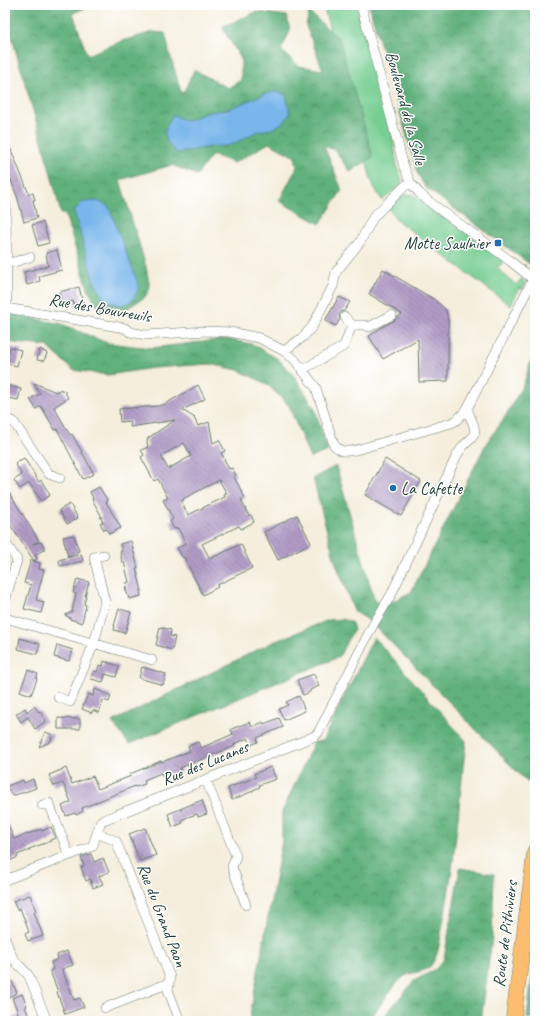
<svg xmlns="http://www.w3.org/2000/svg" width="540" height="1026" font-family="Caveat,sans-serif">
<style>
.green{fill:#77ce93;stroke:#4b8664}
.forest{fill:url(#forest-crowns);stroke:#407758}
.water{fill:#78b6eb;stroke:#4c7a90}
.building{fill:url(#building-back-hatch);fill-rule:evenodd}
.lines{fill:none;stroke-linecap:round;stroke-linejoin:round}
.street-casing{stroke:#6a7b6f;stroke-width:10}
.primary-casing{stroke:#6a7b6f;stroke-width:16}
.street{stroke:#fff;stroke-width:9}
.primary{stroke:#fcbd6e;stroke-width:15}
.poi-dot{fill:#1f6fb2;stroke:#fff;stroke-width:1.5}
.labels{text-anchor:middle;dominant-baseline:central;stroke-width:3;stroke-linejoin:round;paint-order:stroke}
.street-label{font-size:17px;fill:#1f3d34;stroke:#fff}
.poi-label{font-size:17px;fill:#1f3d34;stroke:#fff;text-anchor:end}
</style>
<defs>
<pattern id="forest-crowns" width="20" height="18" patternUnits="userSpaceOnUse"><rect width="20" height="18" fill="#61b17d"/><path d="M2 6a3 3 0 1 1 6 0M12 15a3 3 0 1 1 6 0" fill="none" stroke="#4f9167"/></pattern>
<pattern id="building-back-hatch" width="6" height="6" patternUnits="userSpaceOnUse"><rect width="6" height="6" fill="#b19bc6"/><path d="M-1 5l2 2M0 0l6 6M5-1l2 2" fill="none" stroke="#8f80a2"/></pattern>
</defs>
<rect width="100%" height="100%" fill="#fff"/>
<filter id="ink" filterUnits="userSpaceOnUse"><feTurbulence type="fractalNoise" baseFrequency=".025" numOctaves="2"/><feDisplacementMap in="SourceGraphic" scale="8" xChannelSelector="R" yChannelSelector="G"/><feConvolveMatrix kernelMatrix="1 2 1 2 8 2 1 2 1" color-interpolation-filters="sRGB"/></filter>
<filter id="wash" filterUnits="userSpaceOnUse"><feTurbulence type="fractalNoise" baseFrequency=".012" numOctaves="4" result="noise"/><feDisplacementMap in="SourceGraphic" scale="16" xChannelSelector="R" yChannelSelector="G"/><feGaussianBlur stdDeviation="0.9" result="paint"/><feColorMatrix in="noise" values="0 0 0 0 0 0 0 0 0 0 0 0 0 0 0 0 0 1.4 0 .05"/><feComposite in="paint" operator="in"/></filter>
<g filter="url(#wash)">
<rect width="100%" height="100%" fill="#f5eedc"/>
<!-- green -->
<path class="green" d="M323 5H356L393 138 397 165 402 180 401 185 382 200 376 191 371 179Z
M412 194 442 217 454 224 490 249 504 262 497 268 516 285 521 279 524 281 525 285 523 290 519 288 511 306 398 221 388 208 404 195Z"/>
<!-- forest -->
<path class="forest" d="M5 5H93L73 13 87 55 122 41 153 32 165 33 169 51 182 95 194 70 228 88 241 80V59L222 27 256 12 287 16 290 31 281 50 299 66 323 70 306 26 309 12 339 39 373 157 350 172 335 150 324 146 342 190 320 224 279 201 297 167 295 157 269 143 234 163 212 155 197 175 172 165 120 180 146 267 150 288 145 297 120 313 100 310 89 292 65 214H61C45 146 23 80 5 12Z
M369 5H535V268L425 187 417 172Z
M12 314 62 324 85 334 108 343 151 348 226 339 252 344 278 359 295 377 314 407 328 451 310 458 289 406 267 384 238 370 210 364 153 368 108 375 73 370 47 346 5 342V335Z
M535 350V725L528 783 371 622 354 611 334 558 313 478 336 466 375 602H391L411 592 487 442 505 417 523 385Z
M343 619 352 623 354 630 348 639 339 657 129 744 112 722 273 642 329 620Z
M374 637 466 741C459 802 455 863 443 923 440 937 440 952 432 964 427 973 413 971 405 976 394 983 377 1010 369 1021H249L282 841V812L314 742 322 741Z
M460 868 494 874 492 938 481 1021H380L414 981 436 969 444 959Z
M535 946V1018L527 1019Z"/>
<!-- water -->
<path class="water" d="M276 92 286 95 290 114 284 122 272 129 258 131 231 145 209 147 177 153C162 139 162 132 173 115L186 121 206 113 228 109 265 94Z
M98 201 109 207 139 286C136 295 132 304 122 305 117 305 110 302 105 301L93 279 74 211 83 202Z"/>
<g id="blocks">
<!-- building -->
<path class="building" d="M5 135 29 194 33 193 35 200H33L37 218 24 222 18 199 5 164Z
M43 222 49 243 38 246 32 225Z
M57 250 62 270 39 276 40 281 27 285 24 272 48 266 46 253Z
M383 269 435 300 446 310 448 321V381L419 382 418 339 383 359 369 336 384 326 395 320 398 317 402 314 369 294Z
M79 287 84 307 75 309 73 301 62 304 59 292Z
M339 297 350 302 344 311 341 312 339 315 340 319 336 326 325 321Z
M10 347 21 350 17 366 6 363Z
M40 349 47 353 44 361 37 360Z
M34 383 56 392 61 389 62 391 64 390 68 398 54 407 70 435 72 434 94 474 83 479 57 429 55 430 41 406 36 409 30 399 40 394Z
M5 385 21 389 18 400 5 397Z
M198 385 205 399 182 410 195 418H194L198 426 209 422 213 443 219 440 225 451 221 453 229 469 232 468 236 475 234 477 245 498 241 500 249 516 251 515 254 522 241 529 239 526 202 544 210 559 241 544 252 568 217 585 218 587 203 595 184 557 183 558 177 548 186 544 178 528 174 529 170 521 173 519 163 500 168 498 158 479 154 481 141 457 144 455 141 450 148 447 147 442 148 438 175 420 130 427 131 421 120 422 119 409 158 406 165 404ZM184 443 191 456 168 469 161 456ZM219 480 227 494 224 495 225 497 188 515 181 501 184 500 183 499Z
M24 458 39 482 41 480 50 495 41 501 29 483 20 489 14 480 22 475 15 463Z
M385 459 421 481 401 516 365 495Z
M5 486 39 541 33 544 41 542 45 549 35 555 37 559 34 561 5 517Z
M99 487 108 501 106 502 121 528 109 534 107 529 104 530 100 523 103 522 100 517H102L92 499 93 498 90 492Z
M70 504 78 518 67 524 59 510Z
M297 515 311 543 278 560 264 532Z
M74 535 79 551 68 557 63 537Z
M131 541 138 568H136L142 591H140L141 596 129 599 125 587H127L126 583 129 582 124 562H122L120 552 122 551 120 544Z
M81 554 83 561 60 566 59 560Z
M31 560 40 563 39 569 44 570 36 600 44 602 41 613 24 609 31 585 24 583Z
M77 579 89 582 85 596H86L84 604 86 605 82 623 70 619V618L65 615 72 612 76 594 73 593Z
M119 609 131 612 125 633 114 630 115 626H114Z
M160 627 171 630 170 636 175 637 172 650 156 645Z
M20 638 40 644 37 654 18 649Z
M57 645 73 650 69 661 54 657Z
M104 661 119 666 116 677 105 674 103 682 91 679 94 671 97 672 99 665 103 666Z
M142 667 166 674 163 685 139 678Z
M28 670 38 674 36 679H37L31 695 20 691Z
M314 674 319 686 310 690V692L303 695 297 680Z
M95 689 111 696 109 702 103 700 99 713 93 710 92 713 82 709 88 694 93 696Z
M299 696 305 711 284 720 279 709 288 705 286 702Z
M34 706 39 712 40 711 46 721 35 729 28 717 21 722 16 714 25 708 27 712Z
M58 718 80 719V729H58Z
M279 718 283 727 257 738 258 742 251 745 248 738 234 744 235 746 180 768 181 771 163 778 161 773 144 780 145 784 136 787 135 786 82 808 83 811 76 815 75 813 66 816 62 806 71 802 63 783 54 786 49 775 66 768 72 784 93 776 98 789 131 776 130 774 161 761 162 762 190 751 188 746 198 742 201 748 233 734 231 729 250 722 252 727 263 722 264 724Z
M45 732 53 735 50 742 39 747Z
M271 767 276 779 259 785 260 787 253 790V791L232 800 228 788 256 777 254 774Z
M33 779 36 788 22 793H21L12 796 7 786 23 780 24 783Z
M202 800 207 814 198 817 197 814 188 817 181 820 183 823 173 827 168 814Z
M5 817 14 839 41 829 42 831 51 827 56 838 50 840 51 841 29 849 30 850 17 855 18 857 5 863Z
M145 828 156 855 140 861 129 834Z
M91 854 94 862 103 858 109 872 99 876 103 884 93 888 90 879 86 881 81 867 84 866 81 857Z
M30 895 36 911 34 912 43 936 28 941 25 934 29 932 20 908 17 910 13 901Z
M67 951 73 965 62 969 74 1000 80 998 84 1007 65 1014 57 992H58L50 971 53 969 51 962 58 959 57 955Z
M11 979 17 993 7 998 5 993V982Z
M22 994 27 1006 25 1007 29 1017H28L29 1021H5L19 1015 12 998Z"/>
</g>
</g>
<g filter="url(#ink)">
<use href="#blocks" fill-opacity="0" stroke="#6a7b6f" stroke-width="1"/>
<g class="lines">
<!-- street casing -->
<g class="street-casing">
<path id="street" d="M361 5 404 167 410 182 419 193 432 204 509 260 535 281
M5 201 6 208 7 298 5 310
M5 262H14L30 257
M6 308 125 328 130 332 146 335 206 331 230 332 259 338 284 351 295 360 316 388 334 445C342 453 346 452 356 450L451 423 457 420 467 409 533 279
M352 325H364L369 327 392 315
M284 351 303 337 312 327 333 286 336 272 360 242 374 216 404 187 410 182
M302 370 344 346 352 325 345 317
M5 419 13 421 49 474 60 478
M5 542 17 560 5 601
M5 618 152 660
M58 697 70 702 94 643 105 602 94 557 104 555
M206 780 236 856 232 867 246 905
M42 805 49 803 69 855
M97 833 116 841 170 977 168 990 180 1021
M5 880 91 847 93 845 101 821 313 737 318 733 373 625 391 595 457 455 463 446 472 438 475 433 474 426 467 409
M5 938C8 945 10 956 16 962 20 967 25 970 29 976L47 1021
M105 1008 169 983"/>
</g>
<!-- primary casing -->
<g class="primary-casing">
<path id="primary" d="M513 1021 535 851"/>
</g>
<!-- street -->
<use href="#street" class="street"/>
<!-- primary -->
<use href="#primary" class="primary"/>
</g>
</g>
<!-- markers -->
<g class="poi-dot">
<rect x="494" y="239" width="8" height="8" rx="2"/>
<circle cx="393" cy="488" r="4"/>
</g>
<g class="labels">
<!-- street labels -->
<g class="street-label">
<text transform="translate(406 108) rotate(75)">Boulevard de la Salle</text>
<text transform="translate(100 308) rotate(10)">Rue des Bouvreuils</text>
<text transform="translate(205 763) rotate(-22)">Rue des Lucanes</text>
<text transform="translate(162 915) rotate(69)">Rue du Grand Paon</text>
<text transform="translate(505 934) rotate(-83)">Route de Pithiviers</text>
</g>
<!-- poi labels -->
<g class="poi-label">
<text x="490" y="243">Motte Saulnier</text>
<text x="401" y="488" text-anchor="start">La Cafette</text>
</g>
</g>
<!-- margin -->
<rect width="540" height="1026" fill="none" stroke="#fff" stroke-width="20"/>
</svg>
